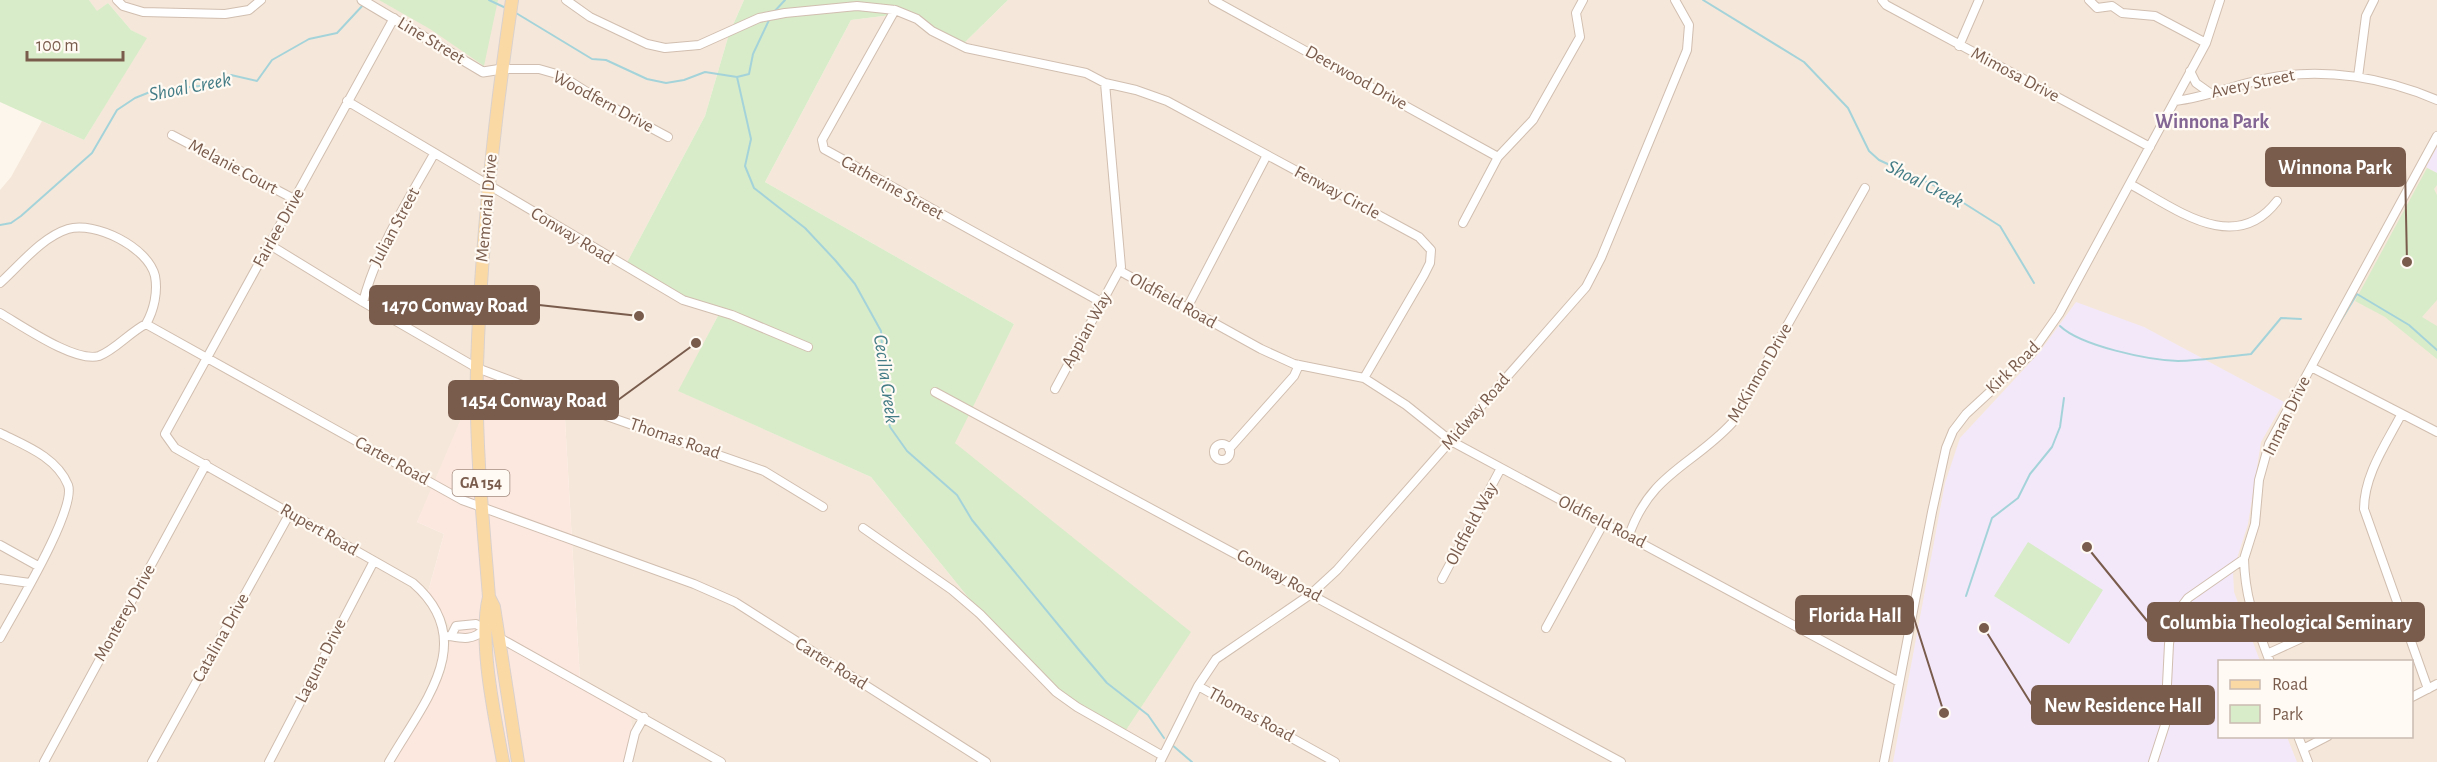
<svg xmlns="http://www.w3.org/2000/svg" width="2437" height="762" font-family="'Alegreya Sans',sans-serif">
<style>
.residential{fill:#f5e8da;fill-rule:evenodd}
.commercial{fill:#fde8e0}
.education{fill:#f3e8fa}
.green{fill:#d8ecc9}
.lines{fill:none;stroke-linecap:round;stroke-linejoin:round}
.stream{stroke:#a5d3da;stroke-width:2}
.minor-casing{stroke:#d1beb0;stroke-width:10}
.tertiary-casing{stroke:#d1beb0;stroke-width:11}
.primary-casing{stroke:#dad1cd;stroke-width:14}
.minor{stroke:#fff;stroke-width:8}
.tertiary{stroke:#fff;stroke-width:9}
.primary{stroke:#fbd9a5;stroke-width:12}
.labels{text-anchor:middle;dominant-baseline:central;stroke-width:4.5;stroke-linejoin:round;paint-order:stroke}
.shield{fill:#fffaf3;stroke:#a28b7f;stroke-width:1.5}
.shield-label{font-size:16px;font-weight:bold;fill:#7a5c4d}
.street-label{font-size:18px;fill:#7a5c4d;stroke:#fffaf3}
.water-label{font-size:20px;font-style:italic;fill:#437c86;stroke:#fffaf3}
.neighbourhood-label{font-size:20px;font-weight:bold;fill:#846695;stroke:#fffaf3}
.leader{fill:none;stroke:#7a5c4d;stroke-width:2}
.callout-dot{fill:#7a5c4d;stroke:#fffaf3;stroke-width:2}
.callout{fill:#7a5c4d;stroke:#7a5c4d;stroke-width:2}
.callout-label{font-size:20px;text-anchor:middle;font-weight:bold;fill:#fff}
</style>
<rect width="100%" height="100%" fill="#fdf6ec"/>
<!-- residential -->
<path class="residential" d="M89 0H744L729 34 705 116 623 270 719 314 679 391 871 477 1001 638 954 443 1014 324 765 182 851 20 899 14 960 47 1008 0H2437V762H633L631 717 580 680 564 402 427 502 417 522 444 534 428 592 453 630 445 673 395 762H0V190L11 177 42 121 84 140 146 38 131 30 108 3 97 12ZM2220 662H2412V736H2220Z"/>
<!-- commercial -->
<path class="commercial" d="M481 372 564 402 580 680 631 717 633 762H395L445 673 452 630 428 592 444 534 417 522Z"/>
<!-- education -->
<path class="education" d="M2437 147V173L2426 167Z
M2076 302 2144 327 2284 402 2261 442 2248 524 2233 571 2234 592 2260 661 2220 662V736L2287 737 2297 762H1893L1945 483 1960 438 2038 354Z"/>
<!-- green -->
<path class="green" d="M0 0H89L97 11 108 3 131 30 147 38 84 140 0 102Z
M379 0H498L484 66 430 29Z
M744 0H1008L960 47 899 14 851 20 765 182 1014 324 955 443 1191 632 1124 733 1059 695 1001 638 871 477 678 391 719 314 623 270 705 116 729 34Z
M2427 168 2437 173V185L2434 189 2437 195V300L2422 317 2437 326V359L2385 317 2355 301Z
M2028 542 2103 590 2069 644 1994 596Z"/>
<g class="lines">
<!-- stream -->
<path class="stream" d="M489 0 508 9
M1703 0 1804 62 1848 108 1869 151 1879 160 1940 188 2000 226 2034 283
M516 13 592 59 606 60 647 79 666 83 684 80 705 72 737 77 749 74 753 54 770 18
M773 13 785 0
M737 77 751 139 745 166 754 188 805 228 835 260 855 284 881 331 886 408 890 427 907 451 957 495 972 520 1079 650 1107 683 1148 715 1164 738
M0 225 11 223 21 216 92 153 117 110 135 98 150 92 207 85 231 75 257 81 272 60 309 39 337 33 364 4
M2060 326C2081 346 2148 360 2178 361 2199 361 2230 356 2251 354L2281 318 2301 319
M2334 332 2357 294 2409 325 2437 350
M1966 596 1992 518 2018 498 2030 474 2052 447 2060 427 2064 398
M1171 744 1192 762"/>
<!-- minor casing -->
<g class="minor-casing">
<path id="minor" d="M117 0 123 6 143 12 225 14 249 10 261 0
M566 0 590 17 647 44 665 48 699 45 759 18 785 13 857 6 895 10 917 19 932 31 966 48 1086 73 1105 83 1136 90 1167 101 1395 224 1419 237 1431 250 1430 263 1424 275 1364 378
M1213 0 1498 157
M1882 0 1886 5 2150 147
M2089 0 2097 8 2112 6 2122 13 2155 16 2206 43
M895 10 822 140 824 149 1101 302
M1959 46 1979 0
M502 69H539L560 75 601 101 668 137
M2190 71 2196 83 2210 93
M2358 77 2366 16 2374 0
M347 101 683 300 732 315 808 347
M2175 101C2207 97 2238 84 2269 78 2325 67 2386 78 2437 100
M172 135 294 199
M2130 184C2176 209 2235 256 2277 201
M1463 223 1498 157 1533 120 1580 37 1576 13 1583 0
M270 245 363 302 477 368 581 407 764 471 823 507
M1120 271 1261 349 1294 364 1364 378 1406 405 1451 441 1899 682
M0 283C20 265 42 237 68 229 95 221 148 247 155 276 158 292 154 310 146 324
M363 302C377 249 407 202 434 154
M1187 308 1267 155
M0 313C21 325 75 363 99 356 115 350 130 332 146 324
M146 324 462 500 694 584 735 602 986 762
M2311 367 2437 432
M1055 389 1121 267 1105 83
M935 392 1621 762
M2401 415C2386 444 2364 475 2364 509L2428 689
M0 433C24 445 57 457 68 485 77 509 14 612 0 638
M1214 452a8 8 0 1 1 16 0a8 8 0 1 1-16 0Z
M1229 449 1294 376 1299 365
M863 528 952 590 980 614 1056 692 1077 707 1163 756
M1629 535C1651 473 1692 466 1732 423L1865 188
M0 545 38 566
M2244 559C2245 600 2256 624 2270 662
M0 579 30 583
M1442 579 1501 468
M1546 628 1603 524
M449 636C461 638 473 641 483 630
M451 636 456 626 476 624 487 631
M498 637 721 762
M2267 654 2350 616
M1198 686 1335 762
M2412 697 2437 684
M2298 736 2308 762
M2303 749 2328 736
M44 762 206 464
M152 762 290 513
M269 762 374 561
M389 762C423 703 480 641 413 583L175 448 165 434 394 18
M628 762 635 733 644 717
M1160 762 1198 686 1216 659 1311 594 1337 570 1586 287 1601 258 1687 50 1689 25 1675 0
M1884 762 1932 512 1946 448 1953 431 1966 414 2031 354 2059 314 2206 43 2220 0
M2153 762 2165 725 2169 644 2173 618 2188 598 2244 559 2255 524 2259 480 2269 444 2437 136"/>
</g>
<!-- tertiary casing -->
<g class="tertiary-casing">
<path id="tertiary" d="M362 0 483 72 502 69"/>
</g>
<!-- primary casing -->
<g class="primary-casing">
<path id="primary" d="M489 597 494 607 518 762
M503 762C495 717 478 641 489 597 483 521 475 443 477 366 481 243 494 121 512 0"/>
</g>
<!-- minor -->
<use href="#minor" class="minor"/>
<!-- tertiary -->
<use href="#tertiary" class="tertiary"/>
<!-- primary -->
<use href="#primary" class="primary"/>
</g>
<g class="labels">
<!-- shield labels -->
<rect class="shield" x="452.5" y="470" width="57" height="26" rx="4.5"/>
<g class="shield-label">
<text x="481" y="483">GA 154</text>
</g>
<!-- street labels -->
<g class="street-label">
<text transform="translate(431 41) rotate(31)">Line Street</text>
<text transform="translate(2015 75) rotate(28)">Mimosa Drive</text>
<text transform="translate(1356 78) rotate(29)">Deerwood Drive</text>
<text transform="translate(2253 84) rotate(-12)">Avery Street</text>
<text transform="translate(603 102) rotate(28)">Woodfern Drive</text>
<text transform="translate(233 167) rotate(28)">Melanie Court</text>
<text transform="translate(892 188) rotate(29)">Catherine Street</text>
<text transform="translate(1337 193) rotate(28)">Fenway Circle</text>
<text transform="translate(487 208) rotate(-85)">Memorial Drive</text>
<text transform="translate(395 227) rotate(-62)">Julian Street</text>
<text transform="translate(279 228) rotate(-61)">Fairlee Drive</text>
<text transform="translate(572 236) rotate(31)">Conway Road</text>
<text transform="translate(1173 301) rotate(29)">Oldfield Road</text>
<text transform="translate(1087 330) rotate(-61)">Appian Way</text>
<text transform="translate(2013 368) rotate(-44)">Kirk Road</text>
<text transform="translate(1760 373) rotate(-60)">McKinnon Drive</text>
<text transform="translate(1476 412) rotate(-49)">Midway Road</text>
<text transform="translate(2287 416) rotate(-64)">Inman Drive</text>
<text transform="translate(675 439) rotate(19)">Thomas Road</text>
<text transform="translate(392 461) rotate(29)">Carter Road</text>
<text transform="translate(1602 522) rotate(27)">Oldfield Road</text>
<text transform="translate(1472 524) rotate(-62)">Oldfield Way</text>
<text transform="translate(319 530) rotate(30)">Rupert Road</text>
<text transform="translate(1279 576) rotate(28)">Conway Road</text>
<text transform="translate(125 613) rotate(-61)">Monterey Drive</text>
<text transform="translate(221 638) rotate(-61)">Catalina Drive</text>
<text transform="translate(321 661) rotate(-63)">Laguna Drive</text>
<text transform="translate(831 664) rotate(32)">Carter Road</text>
<text transform="translate(1251 715) rotate(29)">Thomas Road</text>
</g>
<!-- water labels -->
<g class="water-label">
<text transform="translate(190 87) rotate(-11)">Shoal Creek</text>
<text transform="translate(1925 184) rotate(27)">Shoal Creek</text>
<text transform="translate(886 379) rotate(82)">Cecilia Creek</text>
</g>
<!-- neighbourhood labels -->
<g class="neighbourhood-label">
<text x="2212" y="122">Winnona Park</text>
</g>
</g>
<!-- callouts -->
<path class="leader" d="M2407 262L2405 167M639 316L539 305M696 343L618 400M1944 713L1913 615M2087 547L2148 622M1984 628L2032 705"/>
<g class="callout-dot">
<circle cx="2407" cy="262" r="6"/>
<circle cx="639" cy="316" r="6"/>
<circle cx="696" cy="343" r="6"/>
<circle cx="1944" cy="713" r="6"/>
<circle cx="2087" cy="547" r="6"/>
<circle cx="1984" cy="628" r="6"/>
</g>
<g class="callout">
<rect x="2266" y="148" width="139" height="38" rx="6"/>
<rect x="370" y="286" width="169" height="38" rx="6"/>
<rect x="449" y="381" width="169" height="38" rx="6"/>
<rect x="1796" y="596" width="117" height="38" rx="6"/>
<rect x="2148" y="603" width="276" height="38" rx="6"/>
<rect x="2032" y="686" width="182" height="38" rx="6"/>
</g>
<g class="callout-label">
<text x="2335" y="174">Winnona Park</text>
<text x="455" y="312">1470 Conway Road</text>
<text x="534" y="407">1454 Conway Road</text>
<text x="1855" y="622">Florida Hall</text>
<text x="2286" y="629">Columbia Theological Seminary</text>
<text x="2123" y="712">New Residence Hall</text>
</g>
<!-- legend -->
<rect x="2218" y="660" width="195" height="78" fill="#fffaf3" stroke="#cabbb1" stroke-width="1.5"/>
<rect x="2230" y="680" width="30" height="9" fill="#fbd9a5" stroke="#cabbb1" stroke-width="1.5"/>
<text x="2272" y="690" font-size="18" fill="#7a5c4d">Road</text>
<rect x="2230" y="705" width="30" height="18" fill="#d8ecc9" stroke="#cabbb1" stroke-width="1.5"/>
<text x="2272" y="720" font-size="18" fill="#7a5c4d">Park</text>
<!-- scale -->
<path d="M27 51v9h96v-9" fill="none" stroke="#7a5c4d" stroke-width="3"/>
<text x="36" y="51" font-size="18" fill="#7a5c4d" stroke="#fffaf3" stroke-width="4.5" paint-order="stroke">100 m</text>
</svg>
